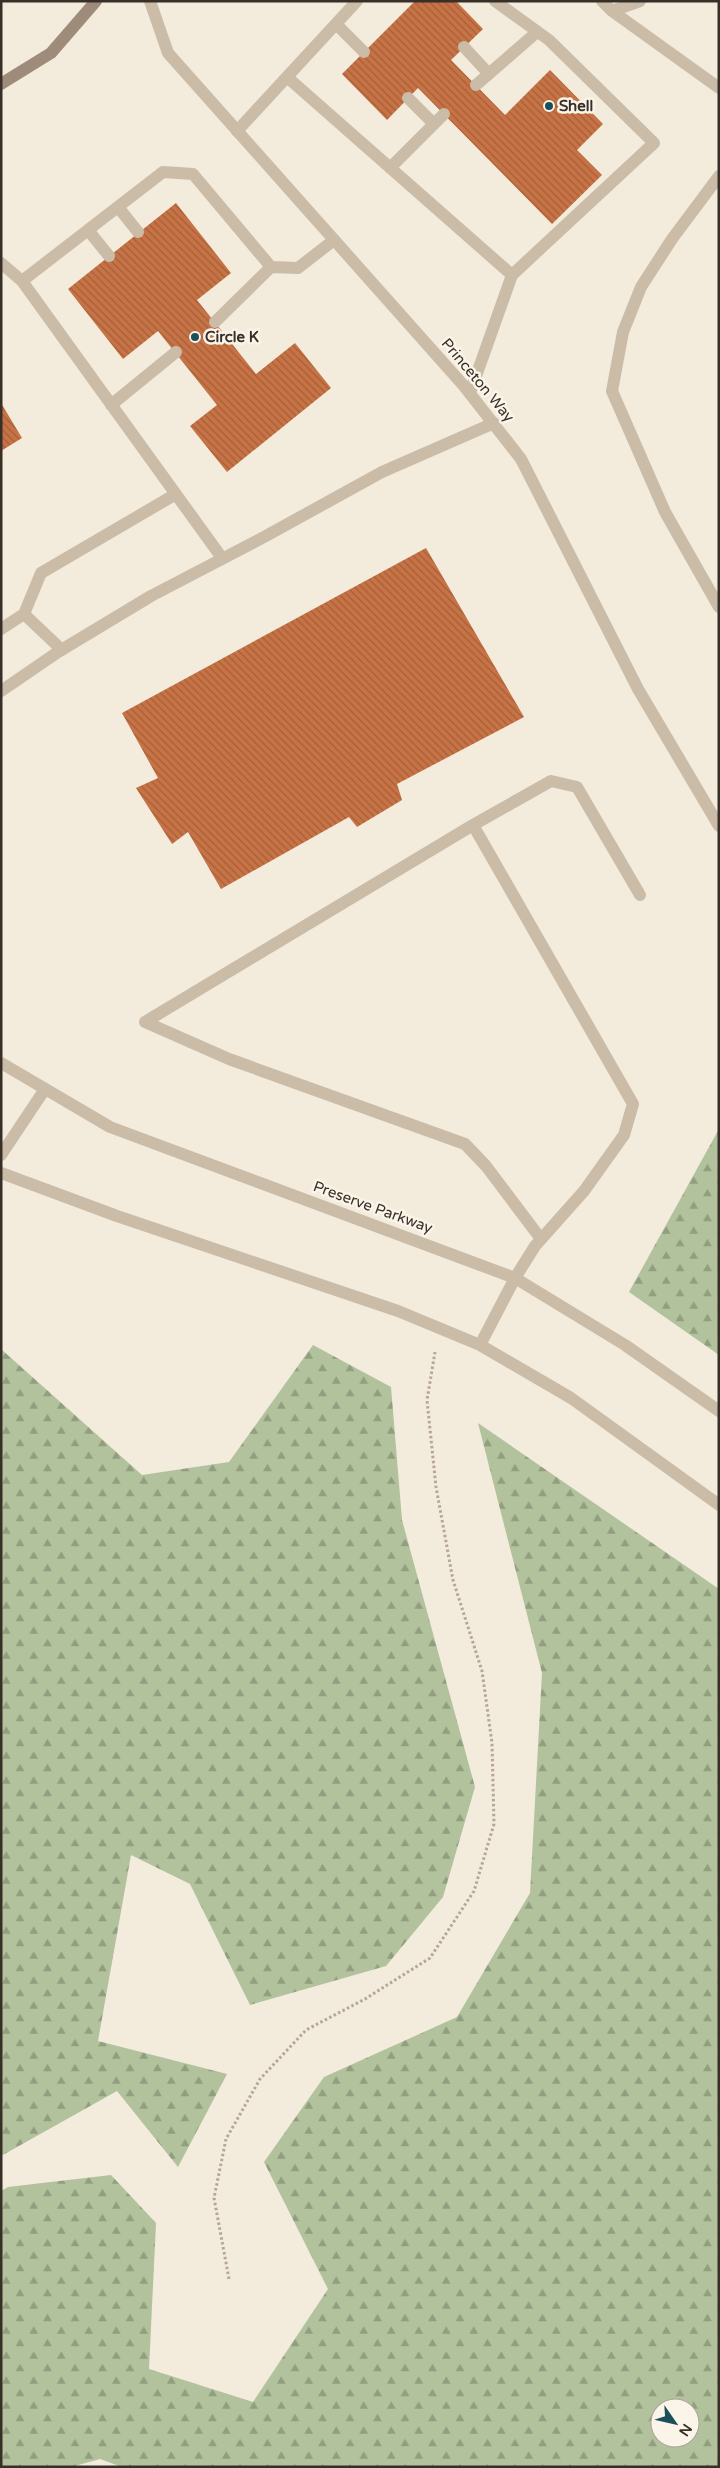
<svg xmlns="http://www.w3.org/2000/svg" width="720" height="2468" font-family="'Varela Round',sans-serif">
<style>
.forest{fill:url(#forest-firs);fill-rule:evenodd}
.building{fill:url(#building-back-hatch)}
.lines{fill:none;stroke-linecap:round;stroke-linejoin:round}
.path{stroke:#b7a692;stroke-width:3;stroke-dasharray:2.5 2.5;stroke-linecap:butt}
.service{stroke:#cbbca8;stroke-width:12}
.minor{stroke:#cbbca8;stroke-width:12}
.tertiary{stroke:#cbbca8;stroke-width:12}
.secondary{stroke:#9f8b79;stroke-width:12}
.poi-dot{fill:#1d4f5a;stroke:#faf4e9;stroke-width:2}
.labels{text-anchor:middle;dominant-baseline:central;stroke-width:5;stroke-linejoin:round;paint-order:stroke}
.poi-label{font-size:15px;font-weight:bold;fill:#382f28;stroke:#faf4e9;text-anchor:start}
.street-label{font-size:15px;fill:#382f28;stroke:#faf4e9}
</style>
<defs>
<pattern id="forest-firs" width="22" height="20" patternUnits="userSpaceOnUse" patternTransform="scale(1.25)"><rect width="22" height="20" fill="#b1c29c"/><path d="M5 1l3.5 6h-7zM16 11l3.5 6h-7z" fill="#919e7f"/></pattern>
<pattern id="building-back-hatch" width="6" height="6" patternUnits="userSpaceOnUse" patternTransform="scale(1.25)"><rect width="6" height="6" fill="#c87345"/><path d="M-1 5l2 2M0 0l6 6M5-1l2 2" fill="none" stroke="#a35f3a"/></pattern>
</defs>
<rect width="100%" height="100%" fill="#f3ebdc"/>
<!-- forest -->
<path class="forest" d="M719 1129V1355L629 1292Z
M313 1345 391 1387 402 1520 475 1787 443 1897 386 1966 250 2005 190 1884 131 1855 98 2041 227 2074 178 2167 117 2091 1 2156V1349L142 1475 229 1462Z
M478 1423 719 1589V2467H122L100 2459 71 2467H1V2191L8 2187 111 2175 156 2223 149 2369 253 2402 328 2289 264 2162 324 2077 457 2017 530 1893 542 1673ZM660 2408H690V2438H660Z"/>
<!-- building -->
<path class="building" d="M415 1H456L483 29 451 60 505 115 550 70 603 124 577 150 602 175 552 224 418 88 387 120 342 74Z
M176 203 231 273 197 300 256 374 295 343 331 388 227 472 190 426 217 405 158 331 123 359 68 289Z
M1 403 22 438 1 451Z
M426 548 524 717 397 784 402 800 357 827 349 817 221 889 188 832 172 844 136 788 158 778 122 713Z"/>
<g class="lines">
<!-- path -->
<path class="path" d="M229 2279 214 2198 226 2139 260 2079 306 2030 365 1999 430 1958 474 1891 494 1824 492 1743 482 1671 453 1580 436 1487 427 1400 435 1352"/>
<!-- service -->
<path class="service" d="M602 1 612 11 640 1
M612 11 719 88
M336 24 364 52
M464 47 489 74
M287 77 512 275
M476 85 537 32
M408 98 434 124
M237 131 357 1
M390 168 444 114
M719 176 672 239 641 287 623 332 612 391 665 512 719 607
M118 207 138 232
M88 230 109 256
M1 263 22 281
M215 322 271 267
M470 393 512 275 654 143 549 40 495 1
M111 405 176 352
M222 558 22 281 163 172 193 174 271 267 298 268 334 240
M24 614 41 573 176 494
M1 629 24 614 62 650
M1 691 58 652 151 596 264 537 382 472 494 423
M473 825 551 781 577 787 640 895
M1 1155 45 1089
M480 1345 515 1278 535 1246 584 1191 624 1135 633 1104 473 825 145 1022 229 1059 465 1144 486 1166 541 1239"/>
<!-- minor -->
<path class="minor" d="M150 1 168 53 464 386 521 459 638 689 719 826"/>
<!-- tertiary -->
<path class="tertiary" d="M1 1063 110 1127 515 1278 625 1345 719 1411
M1 1173 117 1216 398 1311 480 1345 571 1398 719 1505"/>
<!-- secondary -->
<path class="secondary" d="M1 84 51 53 96 1"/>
</g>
<!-- markers -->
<g class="poi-dot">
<circle cx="549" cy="106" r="5"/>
<circle cx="195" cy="337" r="5"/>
</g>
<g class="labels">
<!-- poi labels -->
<g class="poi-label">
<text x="559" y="106">Shell</text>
<text x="205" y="337">Circle K</text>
</g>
<!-- street labels -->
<g class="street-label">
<text transform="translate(478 380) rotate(50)">Princeton Way</text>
<text transform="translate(373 1207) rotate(20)">Preserve Parkway</text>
</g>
</g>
<!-- border -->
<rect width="720" height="2468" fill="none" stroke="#382f28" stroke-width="5"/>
<!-- north arrow -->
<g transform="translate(675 2423) rotate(124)"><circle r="24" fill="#faf4e9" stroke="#aca59c"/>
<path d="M0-4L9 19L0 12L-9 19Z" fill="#1d4f5a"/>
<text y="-8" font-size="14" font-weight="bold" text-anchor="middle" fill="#382f28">N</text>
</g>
</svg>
